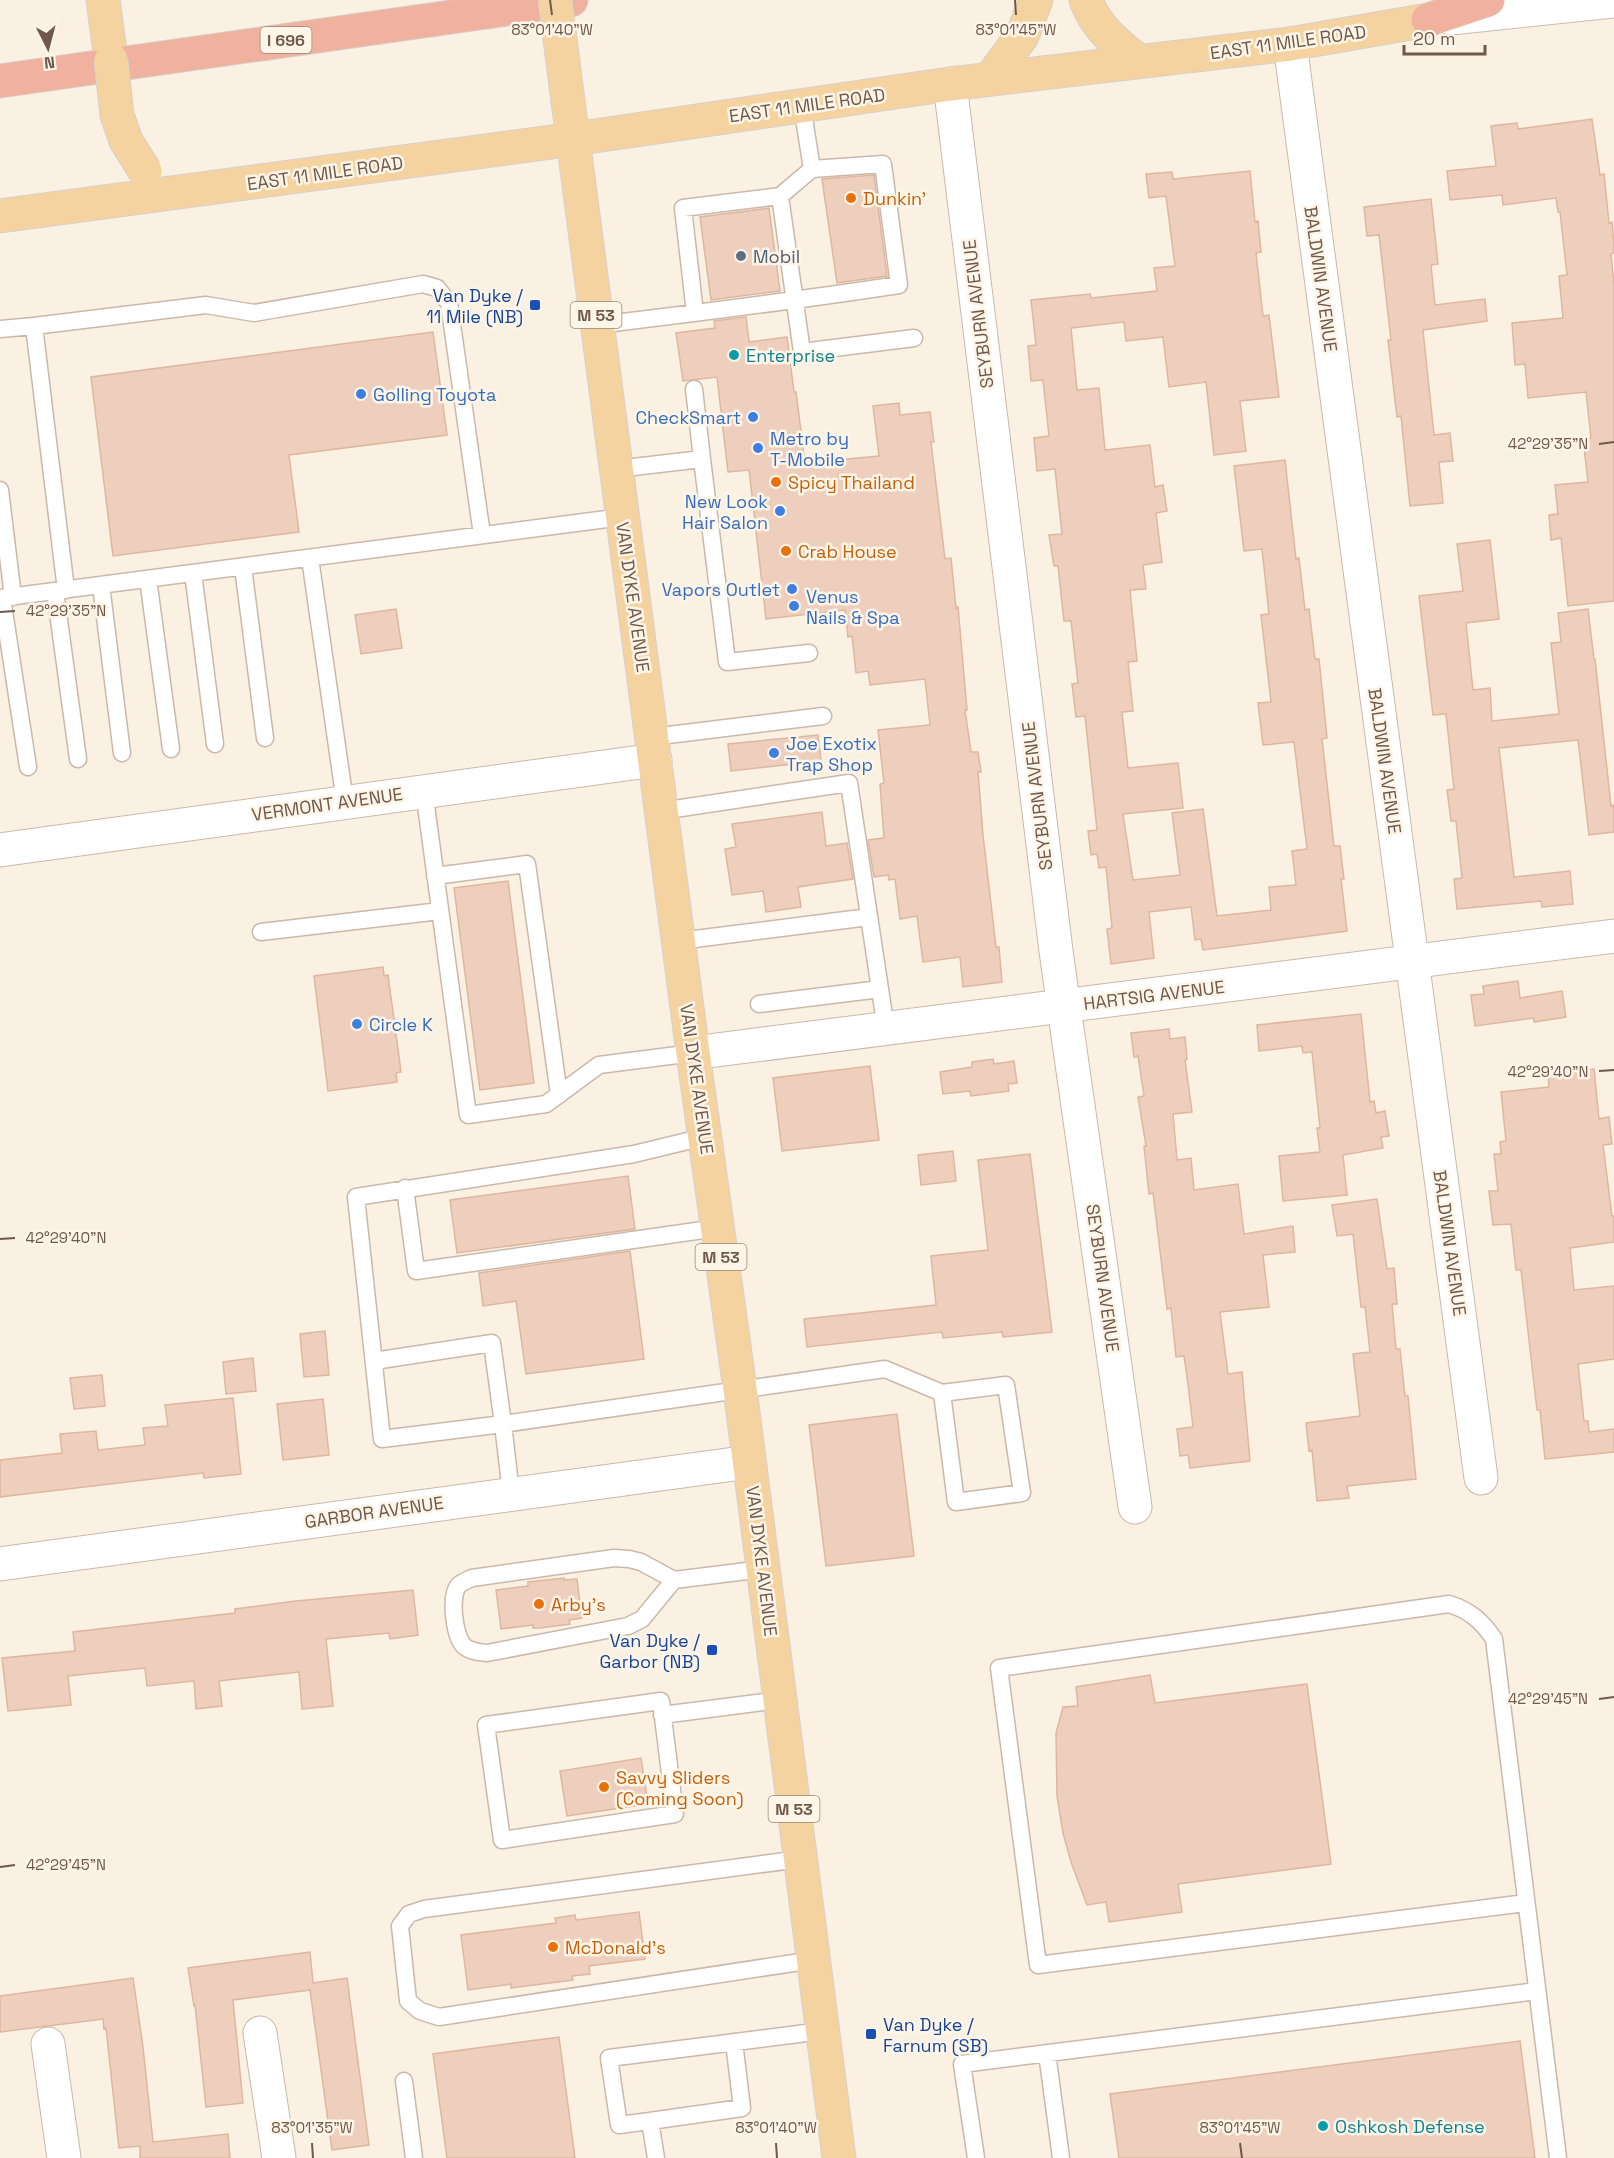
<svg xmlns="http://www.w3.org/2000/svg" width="1614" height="2158" font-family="'Space Grotesk',sans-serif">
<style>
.building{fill:#eecfbd;stroke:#dfb69f;stroke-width:1.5}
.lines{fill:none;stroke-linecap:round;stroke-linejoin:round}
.lane-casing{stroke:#cab8ab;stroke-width:19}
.street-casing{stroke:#cab8ab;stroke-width:35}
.secondary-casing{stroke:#cfbaab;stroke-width:35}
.primary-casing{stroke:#d7d0cd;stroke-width:35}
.highway-casing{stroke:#d7d0cd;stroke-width:35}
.lane{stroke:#fff;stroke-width:16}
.street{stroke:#fff;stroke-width:33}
.secondary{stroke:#fff;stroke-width:33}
.primary{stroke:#f4d3a0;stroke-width:33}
.highway{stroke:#f0b29e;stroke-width:33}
.primary-bridge-casing{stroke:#d7d0cd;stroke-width:35;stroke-linecap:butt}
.primary-bridge{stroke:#f4d3a0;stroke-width:33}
.ticks{fill:none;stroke:#70584b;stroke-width:2}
.food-dot{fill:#e8710a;stroke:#fef5e9;stroke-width:2}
.service-dot{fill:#5c6f8a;stroke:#fef5e9;stroke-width:2}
.transit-dot{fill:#1a4fb4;stroke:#fef5e9;stroke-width:2}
.culture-dot{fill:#0f9aa8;stroke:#fef5e9;stroke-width:2}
.shop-dot{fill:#3f7fe0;stroke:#fef5e9;stroke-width:2}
.labels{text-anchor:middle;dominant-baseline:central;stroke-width:5;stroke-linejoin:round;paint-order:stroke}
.shield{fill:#fef5e9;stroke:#9b877a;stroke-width:1.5}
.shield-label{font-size:16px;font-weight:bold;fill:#70584b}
.street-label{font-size:18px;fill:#70584b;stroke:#fef5e9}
.food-label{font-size:18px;fill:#c56008;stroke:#fef5e9;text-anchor:start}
.service-label{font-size:18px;fill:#4e5e75;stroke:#fef5e9;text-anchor:start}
.transit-label{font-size:18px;fill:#164399;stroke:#fef5e9;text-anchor:end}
.culture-label{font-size:18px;fill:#0d838f;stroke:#fef5e9;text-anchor:start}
.shop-label{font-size:18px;fill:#366cbe;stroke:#fef5e9;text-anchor:start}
.ticks-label{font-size:15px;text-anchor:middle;fill:#70584b;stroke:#fef5e9;stroke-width:5;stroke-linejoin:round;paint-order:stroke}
</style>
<rect width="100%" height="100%" fill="#faf1e3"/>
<!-- building -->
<path class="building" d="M1592 119 1600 175 1604 174 1609 223 1612 222 1614 244V253L1611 254 1614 285V601L1568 606 1561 538 1551 540 1549 515 1558 514 1555 485 1588 482 1583 439 1591 438 1586 392 1528 398 1525 364 1515 365 1512 323 1563 318 1559 276 1567 275 1560 212H1558L1556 198 1503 205 1502 195 1450 200 1447 171 1496 166 1491 126 1517 123 1518 129Z
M1250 171 1255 222 1258 221 1261 252 1256 253 1263 316 1269 315 1279 397 1240 401 1246 451 1214 455 1206 382 1169 387 1163 337 1126 341 1124 322 1071 328 1077 390 1099 388 1105 450 1150 445 1155 487 1163 485 1167 511 1156 513 1162 562 1143 565 1146 589 1130 590 1137 661 1128 662 1133 711 1122 712 1128 768 1178 763 1183 808 1123 814 1133 880 1180 875 1172 813 1203 809 1217 916 1271 910 1269 887 1296 885 1292 851 1307 849 1294 742 1263 745 1258 703 1271 702 1261 615 1269 614 1262 549 1244 551 1234 466 1285 460 1296 559 1299 558 1305 610 1309 609 1315 659H1319L1327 738 1322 739 1334 846H1340L1344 879H1341L1347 931 1203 950 1201 939 1195 940 1191 907 1149 912 1154 958 1111 964 1107 929 1112 928 1106 867 1099 868 1097 854 1091 855 1088 831 1097 830 1085 716 1076 717 1072 684 1078 683 1071 621H1064L1058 566H1054L1049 535 1062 534 1055 469 1037 471 1034 438 1049 436 1043 380 1031 381 1028 346 1036 345 1031 300 1090 294 1091 298 1157 291 1154 268 1175 266 1166 196 1149 198 1146 174 1172 172 1173 179Z
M874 175 887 276 837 283 822 179Z
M1431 199 1438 264 1431 265 1435 305 1485 299 1487 321 1423 330 1434 435 1450 433 1453 461 1439 462 1443 503 1410 506 1401 416 1397 417 1388 340H1391L1379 235 1367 236 1364 207Z
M769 208 780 291 711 300 700 217Z
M746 317 749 342 787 337 794 392H796L805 463 879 456 873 406 899 403 900 415 930 412 934 442H931L945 559 951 558 956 608 958 607 967 710H965L971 752H978L981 772H978L983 835 996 947H999L1002 982 963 987 960 957 923 962 917 916 900 919 895 879 889 880 888 875 874 877 868 840 884 838 880 784 884 783 878 730 930 725 925 679 870 685 868 671 856 673 852 636 848 637 845 610 766 619 749 470 728 472 717 377 683 381 676 333 715 328 714 321Z
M433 332 447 435 289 455 299 532 113 556 91 377Z
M1490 540 1499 619 1466 623 1473 690 1490 688 1492 721 1559 714 1551 643 1561 642 1558 613 1588 609 1594 659H1595L1611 806 1614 805V832L1589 835 1578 740 1499 748 1514 877 1570 871 1573 904 1542 907 1541 901 1457 909 1454 879 1462 878 1456 821H1451L1447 790 1454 789 1446 714 1433 715 1419 596 1463 591 1457 544Z
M396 609 402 648 361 654 355 615Z
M818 735 821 761 731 771 728 744Z
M822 812 826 846 847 843 853 879 798 887 801 907 766 912 763 891 732 895 725 849 736 847 732 824Z
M508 881 534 1083 480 1090 454 888Z
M383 967 384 976 388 975 401 1072 396 1073 397 1082 328 1091 314 976Z
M1518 981 1520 998 1562 991 1566 1017 1534 1022V1018L1475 1026 1471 995 1484 994 1483 986Z
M1361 1014 1370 1102 1374 1101 1376 1113 1385 1111 1389 1136 1381 1137 1383 1148 1343 1155 1347 1195 1283 1201 1279 1156 1320 1152 1317 1128H1320L1312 1052 1303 1053 1302 1046 1259 1051 1257 1025Z
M1169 1029 1170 1039 1185 1037 1187 1059 1185 1060 1192 1112 1173 1114 1177 1160 1191 1158 1194 1190 1238 1184 1244 1234 1293 1226 1295 1252 1263 1255 1269 1307 1220 1312 1228 1374 1242 1372 1250 1461 1190 1468 1188 1455 1180 1456 1177 1429 1193 1427 1188 1384 1184 1356 1176 1357 1171 1308 1167 1309 1153 1193 1149 1194 1144 1146H1146L1138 1097 1144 1096 1138 1056 1134 1057 1131 1033Z
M993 1059 994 1064 1014 1061 1017 1083 1008 1084 1009 1091 971 1096 970 1091 943 1094 940 1072 972 1067V1062Z
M870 1066 879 1140 782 1151 773 1078Z
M1594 1069 1599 1119 1609 1117 1612 1144 1603 1145 1612 1216H1614V1242L1570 1248 1574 1290 1614 1286V1359L1578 1364 1584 1421H1588L1589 1432 1614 1429V1452L1545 1459 1540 1410H1537L1521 1270H1516L1511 1224 1493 1225 1489 1191H1498L1494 1154H1501L1500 1142 1506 1141 1501 1092 1549 1087 1548 1074Z
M953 1151 956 1181 921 1185 918 1155Z
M1030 1154 1052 1332 1003 1337 1002 1332 943 1338 942 1332 807 1347 804 1319 936 1305 931 1256 988 1250 978 1160Z
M628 1176 635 1229 457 1253 450 1200Z
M1377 1199 1387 1269 1394 1268 1397 1304H1392L1396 1349H1400L1405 1396H1408L1416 1479 1347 1486 1349 1498 1317 1501 1312 1450 1309 1451 1306 1423 1360 1416 1353 1354 1370 1352 1365 1307H1361L1353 1234 1337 1236 1332 1205Z
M630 1251 644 1359 526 1374 516 1301 483 1306 479 1273Z
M325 1331 329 1375 304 1377 300 1334Z
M253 1358 256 1391 226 1394 223 1362Z
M102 1375 105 1406 74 1409 70 1378Z
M233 1398 241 1474 204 1478 203 1473 0 1497V1460L62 1453 60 1434 96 1431 98 1450 145 1445 143 1428 168 1426 165 1405Z
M323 1399 329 1455 283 1460 277 1404Z
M897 1414 914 1556 826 1566 809 1425Z
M564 1578V1580L577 1579 582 1618 569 1620 570 1624 540 1628H533V1625L501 1629 496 1590 528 1586V1582Z
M413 1590 418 1635 390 1639 389 1633 326 1639 333 1706 302 1709 299 1672 219 1681 222 1706 196 1709 194 1681 147 1686 145 1668 68 1676 71 1705 8 1711 2 1658 75 1651 73 1632 235 1613V1609L296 1601Z
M1150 1675 1155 1703 1307 1684 1331 1864 1178 1884 1182 1912 1109 1922 1106 1902 1087 1905 1071 1862 1063 1833 1057 1796 1056 1733 1063 1707 1078 1706 1076 1687Z
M641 1758 648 1804 567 1816 560 1771Z
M639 1912 645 1959 589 1966 590 1974 572 1976 573 1980 511 1988V1984L468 1990 461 1935 556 1923 555 1918 575 1915 576 1920Z
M310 1952 313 1983 347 1978 369 2145 332 2150 310 1990 233 2000 243 2103 206 2107 195 2005 194 2006 188 1968Z
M133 1978 143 2047 153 2142 228 2134 230 2158H140V2146L119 2148 106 2028 104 2029 103 2019 0 2032V1996Z
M559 2037 575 2158H447L433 2054Z
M1520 2041 1535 2158H1119L1110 2094Z"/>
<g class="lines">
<!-- lane casing -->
<g class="lane-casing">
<path id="lane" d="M802 106 812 169
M780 196 802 352 914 338
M597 325C698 313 799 300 899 285L883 164 812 169 780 196 683 208 695 313
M0 329 34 326
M694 389 702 459
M616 469 702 459 727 662 809 653
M0 490 13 597
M310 558 345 802
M243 567 265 738
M193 573 215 744
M148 579 171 749
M101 585 122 753
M66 590 34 326 206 305 254 313 423 284 437 288 449 303 482 535
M55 591 78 759
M0 598 622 517
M2 598 28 767
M652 737 823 716
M424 791 468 1115 546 1104 599 1065 693 1053
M661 811 849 783 886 1029
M435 876 527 864 559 1095
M261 932 440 911
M679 941 869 917
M759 1004 880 989
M405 1188 416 1271 717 1228
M374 1361 492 1343 503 1424 885 1369 942 1393 956 1502 1022 1493 1006 1385 942 1393
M511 1493 503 1424 382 1439 356 1197 634 1154 704 1137
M674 1580 642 1619 628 1626 487 1653C479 1652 472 1652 465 1647 454 1638 449 1595 459 1585 462 1582 468 1580 472 1578L614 1558 629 1559 641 1562 674 1580 763 1569
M661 1701 675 1814 502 1840 486 1725Z
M662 1715 780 1700
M800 1859 424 1909 409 1914 400 1926 408 2001 420 2011 439 2017 813 1960
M1526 1903 1038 1965 999 1668 1449 1604C1469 1610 1482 1621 1494 1639L1558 2158
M1047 2053 1061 2158
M404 2081 414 2158
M650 2121 742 2108 734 2042
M656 2158 650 2121 619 2125 609 2058 822 2031
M976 2158 962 2064 1537 1991"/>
</g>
<!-- street casing -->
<g class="street-casing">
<path id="street" d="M1290 44 1481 1478
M950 84 1056 951 1135 1507
M0 850 655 760
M693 1053 1614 936
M0 1564 749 1462
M260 2033 279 2158
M48 2044 64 2158"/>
</g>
<!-- secondary casing -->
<g class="secondary-casing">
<path id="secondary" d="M1451 18 1614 1"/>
</g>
<!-- primary casing -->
<g class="primary-casing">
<path id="primary" d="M103 0 111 60
M1086 0C1095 26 1117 45 1139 61
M990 79 1022 36 1036 0
M568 101 693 1053 740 1389 839 2158
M0 216 574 139 950 84 1290 44 1428 20"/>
</g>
<!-- highway casing -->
<g class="highway-casing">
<path id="highway" d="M1428 20 1488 0
M0 81 571 0"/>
</g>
<!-- lane -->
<use href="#lane" class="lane"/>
<!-- street -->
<use href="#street" class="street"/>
<!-- secondary -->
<use href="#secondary" class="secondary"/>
<!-- primary -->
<use href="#primary" class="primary"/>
<!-- highway -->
<use href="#highway" class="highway"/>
<!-- primary-bridge casing -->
<g class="primary-bridge-casing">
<path id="primary-bridge" d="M555 0 568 101
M111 60 117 115 126 141 145 171"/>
</g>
<!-- primary-bridge -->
<use href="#primary-bridge" class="primary-bridge"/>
</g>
<!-- ticks -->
<path class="ticks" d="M550 0 552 15M1015 0 1016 15M1599 444 1614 442M0 612 15 611M1599 1071 1614 1070M0 1239 15 1238M1599 1699 1614 1697M0 1867 15 1865M312 2143 313 2158M776 2143 777 2158M1240 2143 1242 2158"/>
<!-- markers -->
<g class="food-dot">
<circle cx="851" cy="198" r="6"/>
<circle cx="776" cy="482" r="6"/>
<circle cx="786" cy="551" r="6"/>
<circle cx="539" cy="1604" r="6"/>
<circle cx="604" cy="1787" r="6"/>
<circle cx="553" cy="1947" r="6"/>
</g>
<circle class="service-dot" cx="741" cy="256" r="6"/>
<g class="transit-dot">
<rect x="529" y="299" width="12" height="12" rx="3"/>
<rect x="706" y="1644" width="12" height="12" rx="3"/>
<rect x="865" y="2028" width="12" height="12" rx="3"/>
</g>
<g class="culture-dot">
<circle cx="734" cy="355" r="6"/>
<circle cx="1323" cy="2126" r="6"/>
</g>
<g class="shop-dot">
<circle cx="361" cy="394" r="6"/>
<circle cx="753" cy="417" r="6"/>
<circle cx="758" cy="448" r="6"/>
<circle cx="780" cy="511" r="6"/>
<circle cx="792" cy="589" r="6"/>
<circle cx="794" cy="606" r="6"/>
<circle cx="774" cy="753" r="6"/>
<circle cx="357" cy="1024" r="6"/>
</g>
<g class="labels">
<!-- shield labels -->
<g class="shield">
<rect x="260.5" y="27" width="51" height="26" rx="4.5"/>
<rect x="570.5" y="302" width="51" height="26" rx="4.5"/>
<rect x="695.5" y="1244" width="51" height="26" rx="4.5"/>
<rect x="768.5" y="1796" width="51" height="26" rx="4.5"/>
</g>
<g class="shield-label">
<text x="286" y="40">I 696</text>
<text x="596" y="315">M 53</text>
<text x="721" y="1257">M 53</text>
<text x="794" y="1809">M 53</text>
</g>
<!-- street labels -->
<g class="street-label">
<text transform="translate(1288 42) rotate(-8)">EAST 11 MILE ROAD</text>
<text transform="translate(807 105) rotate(-8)">EAST 11 MILE ROAD</text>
<text transform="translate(325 173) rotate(-8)">EAST 11 MILE ROAD</text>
<text transform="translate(1321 279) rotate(82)">BALDWIN AVENUE</text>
<text transform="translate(978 314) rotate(-97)">SEYBURN AVENUE</text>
<text transform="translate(633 597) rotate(82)">VAN DYKE AVENUE</text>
<text transform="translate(1385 761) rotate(82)">BALDWIN AVENUE</text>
<text transform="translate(1037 796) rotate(-97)">SEYBURN AVENUE</text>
<text transform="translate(327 804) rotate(-8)">VERMONT AVENUE</text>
<text transform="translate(1154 995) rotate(-7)">HARTSIG AVENUE</text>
<text transform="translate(697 1079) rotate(82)">VAN DYKE AVENUE</text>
<text transform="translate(1450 1243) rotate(82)">BALDWIN AVENUE</text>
<text transform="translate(1103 1278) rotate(82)">SEYBURN AVENUE</text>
<text transform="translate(374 1512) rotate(-8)">GARBOR AVENUE</text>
<text transform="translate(762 1561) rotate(83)">VAN DYKE AVENUE</text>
</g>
<!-- food labels -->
<g class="food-label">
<text x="863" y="198">Dunkin'</text>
<text x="788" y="482">Spicy Thailand</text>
<text x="798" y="551">Crab House</text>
<text x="551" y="1604">Arby's</text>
<text x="616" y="1777">Savvy Sliders<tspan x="616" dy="21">(Coming Soon)</tspan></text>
<text x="565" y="1947">McDonald's</text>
</g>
<!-- service labels -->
<g class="service-label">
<text x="753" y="256">Mobil</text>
</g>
<!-- transit labels -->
<g class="transit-label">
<text x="523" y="295">Van Dyke /<tspan x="523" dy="21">11 Mile (NB)</tspan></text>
<text x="700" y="1640">Van Dyke /<tspan x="700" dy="21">Garbor (NB)</tspan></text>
<text x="883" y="2024" text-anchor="start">Van Dyke /<tspan x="883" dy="21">Farnum (SB)</tspan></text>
</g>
<!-- culture labels -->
<g class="culture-label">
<text x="746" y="355">Enterprise</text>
<text x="1335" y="2126">Oshkosh Defense</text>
</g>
<!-- shop labels -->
<g class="shop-label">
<text x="373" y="394">Golling Toyota</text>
<text x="741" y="417" text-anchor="end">CheckSmart</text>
<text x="770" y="438">Metro by<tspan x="770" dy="21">T-Mobile</tspan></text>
<text x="768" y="501" text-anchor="end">New Look<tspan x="768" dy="21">Hair Salon</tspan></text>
<text x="780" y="589" text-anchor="end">Vapors Outlet</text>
<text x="806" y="596">Venus<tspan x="806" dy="21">Nails &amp; Spa</tspan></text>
<text x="786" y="743">Joe Exotix<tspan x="786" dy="21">Trap Shop</tspan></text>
<text x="369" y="1024">Circle K</text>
</g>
</g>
<g class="ticks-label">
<text x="552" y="35">83°01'40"W</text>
<text x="1016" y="35">83°01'45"W</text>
<text x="1548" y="449">42°29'35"N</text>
<text x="66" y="616">42°29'35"N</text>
<text x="1548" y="1077">42°29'40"N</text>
<text x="66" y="1243">42°29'40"N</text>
<text x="1548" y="1704">42°29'45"N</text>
<text x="66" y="1870">42°29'45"N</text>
<text x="312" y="2133">83°01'35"W</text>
<text x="776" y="2133">83°01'40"W</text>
<text x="1240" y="2133">83°01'45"W</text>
</g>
<!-- north arrow -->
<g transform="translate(48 48) rotate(174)" stroke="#fef5e9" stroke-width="4.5" paint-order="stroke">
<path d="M0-4.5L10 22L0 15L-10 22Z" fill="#70584b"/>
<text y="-9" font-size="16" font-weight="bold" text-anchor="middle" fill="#70584b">N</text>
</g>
<!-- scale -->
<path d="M1404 45v9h81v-9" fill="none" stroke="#70584b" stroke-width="3"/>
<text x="1413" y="45" font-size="18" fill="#70584b" stroke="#fef5e9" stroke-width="4.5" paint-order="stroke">20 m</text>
</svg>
